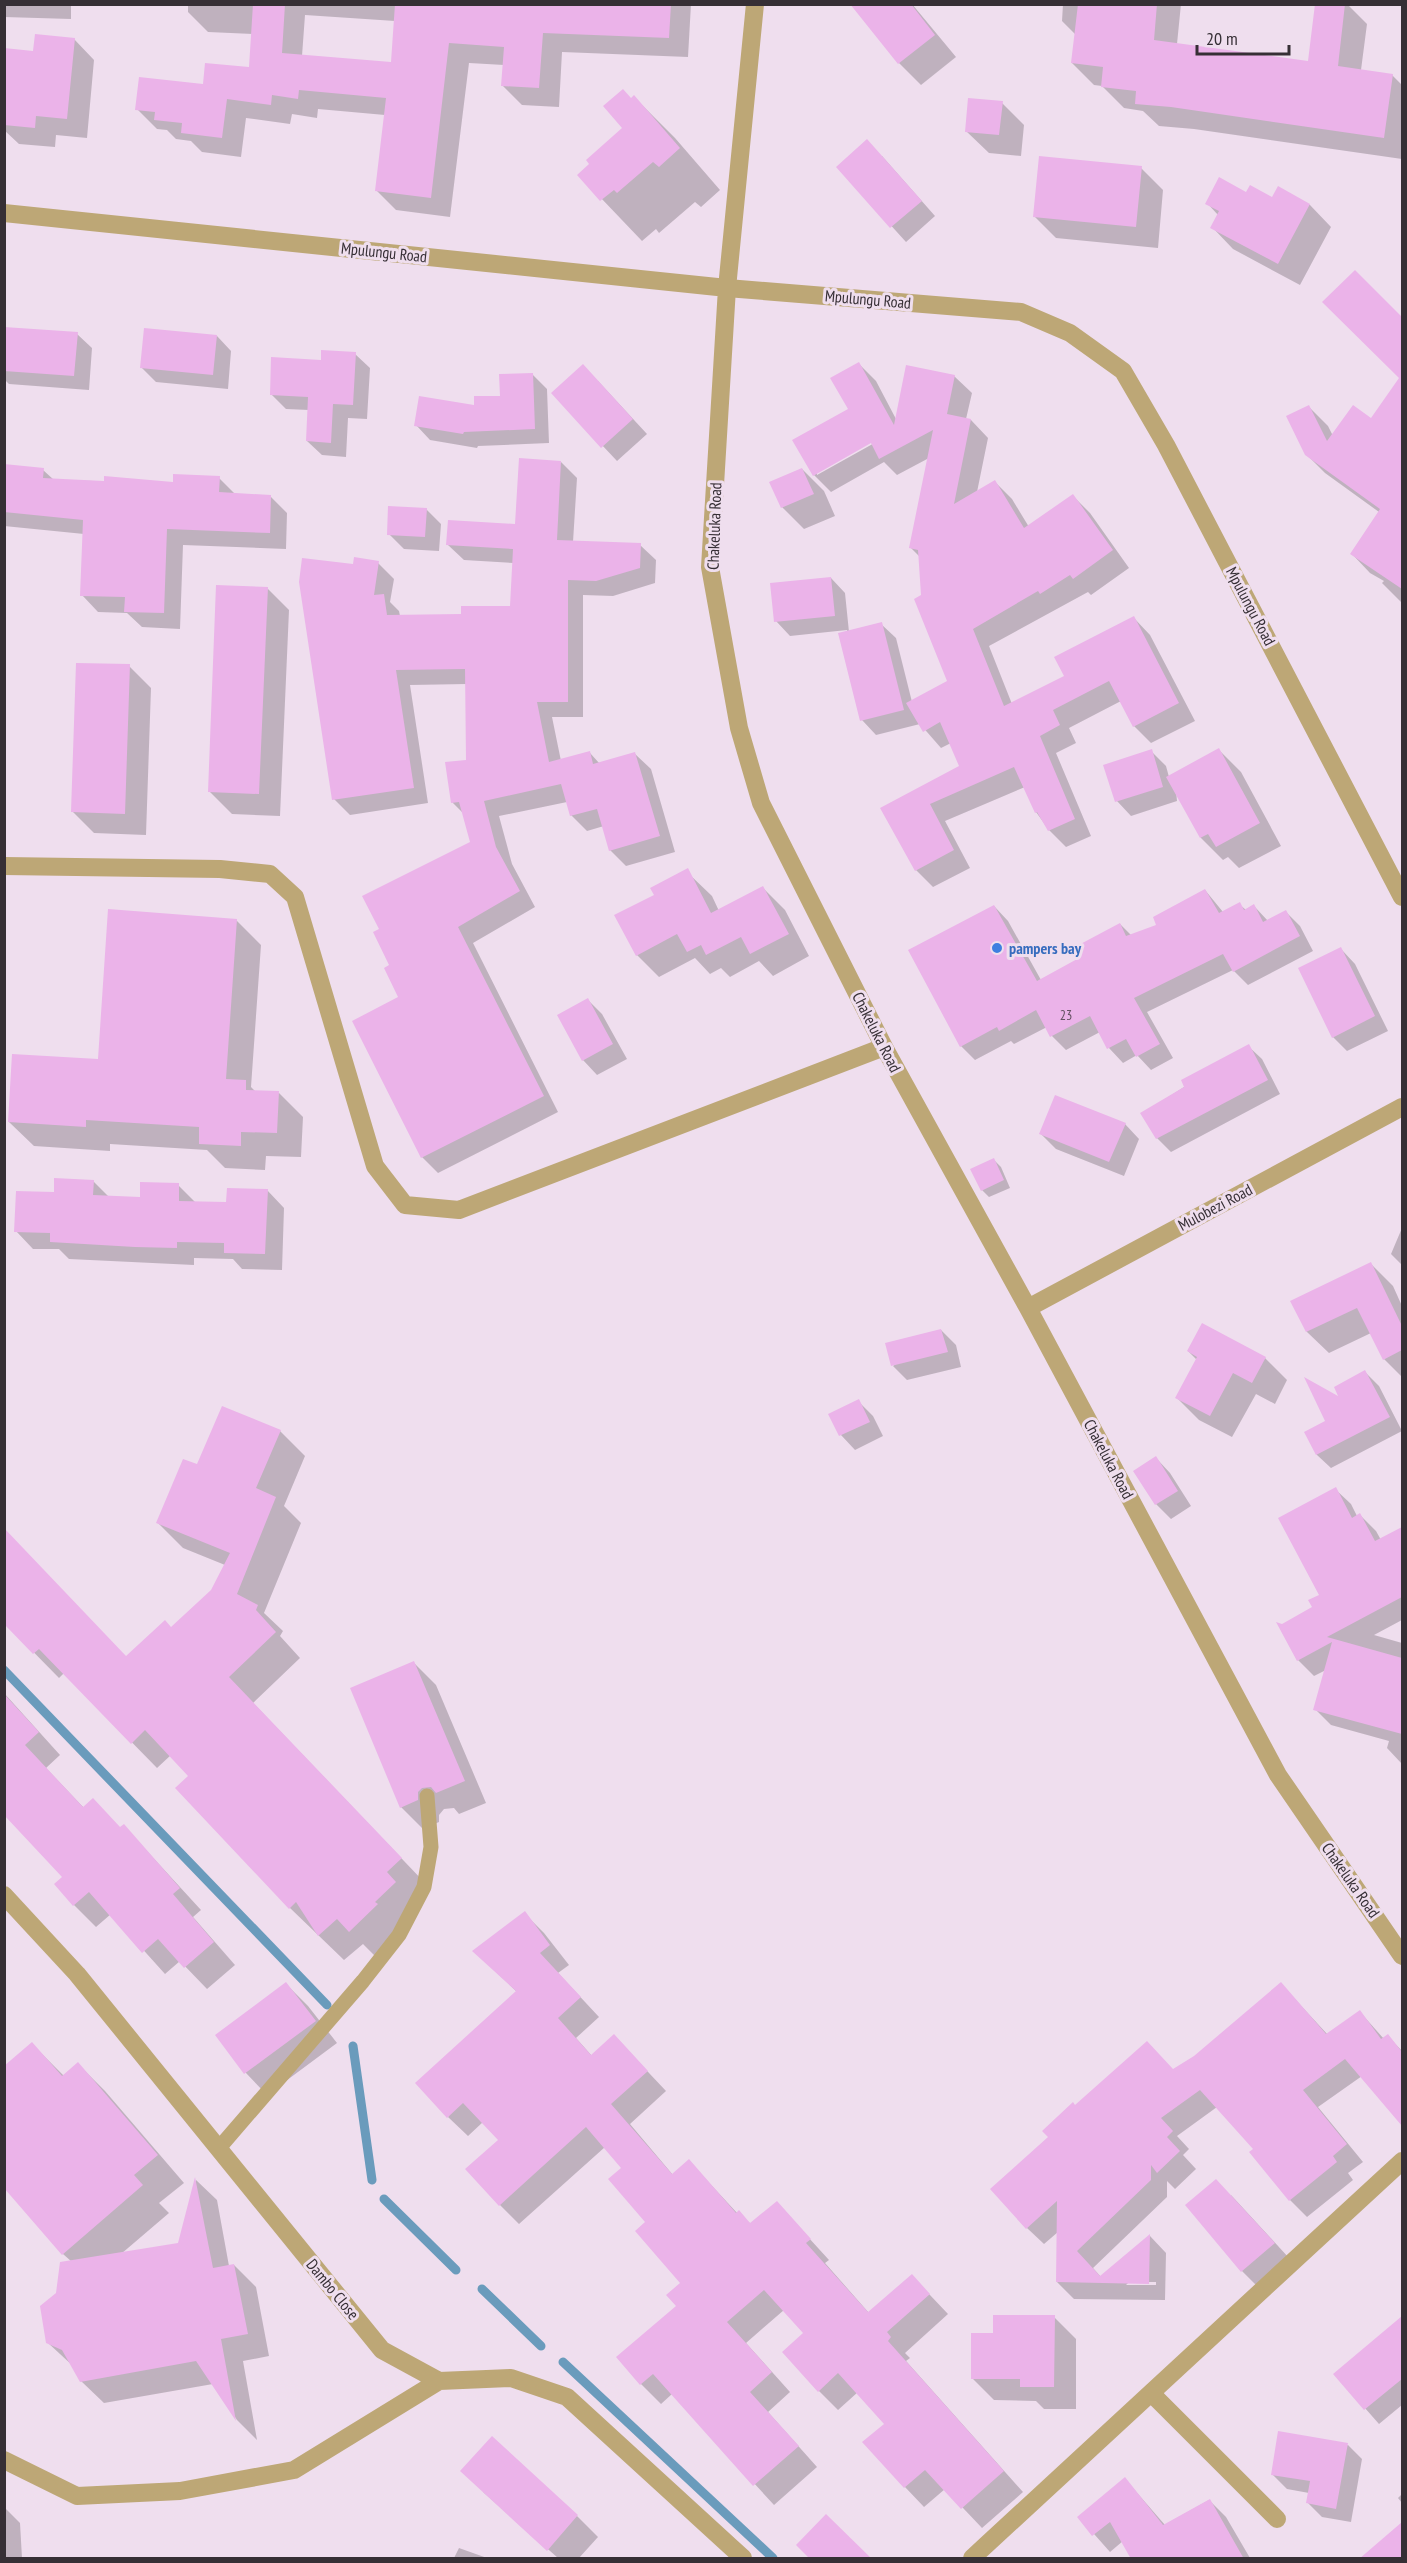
<svg xmlns="http://www.w3.org/2000/svg" width="1407" height="2563" font-family="'PT Sans Narrow',sans-serif">
<style>
.shadow{fill:#0003;fill-rule:evenodd}
.lines{fill:none;stroke-linecap:round;stroke-linejoin:round}
.stream{stroke:#6a9bbc;stroke-width:9}
.building{fill:#ebb3e9}
.service{stroke:#bda776;stroke-width:15}
.minor{stroke:#bda776;stroke-width:18}
.shop-dot{fill:#3f7fe0;stroke:#efdeee;stroke-width:2}
.labels{text-anchor:middle;dominant-baseline:central;stroke-width:6;stroke-linejoin:round;paint-order:stroke}
.number-label{font-size:14px;fill:#635062}
.street-label{font-size:16px;fill:#362f35;stroke:#efdeee}
.shop-label{font-size:16px;font-weight:bold;fill:#366cbe;stroke:#efdeee;text-anchor:start}
</style>
<rect width="100%" height="100%" fill="#efdeee"/>
<!-- shadow -->
<path class="shadow" d="M4 4H71V19L4 17Z
M188 4H691L688 57 562 52 559 107 522 105 503 86 504 65 469 63 450 217 396 210 376 190 385 115 318 109 317 118 292 114 290 124 246 118 241 157 202 152 191 141 176 139 167 130 157 129 137 109 250 69 253 34 208 32 188 12ZM305 15 395 21 392 64 302 56Z
M855 4H912L956 57 921 85 899 63 853 6Z
M1063 4H1181L1177 44 1309 63 1316 4H1347L1367 24 1361 70 1392 75 1402 85V159L1194 129 1159 126 1143 111 1124 108 1102 86 1094 85 1072 63 1076 35 1062 21Z
M74 39 94 60 87 138 56 135 55 147 19 144 4 130V50L34 53Z
M634 97 675 138 720 190 701 207 695 202 659 233 656 229 642 241 579 175 625 128Z
M1002 103 1024 125 1021 156 989 153 966 131Z
M882 156 935 216 906 242 838 167Z
M1141 168 1163 190 1158 248 1056 238 1034 216Z
M1279 188 1310 205 1331 227 1300 285 1233 249 1212 227 1218 215 1207 203 1247 194 1273 199Z
M1355 272 1402 319V358L1392 369Z
M4 328 77 334 92 348 89 390 9 384 4 379Z
M217 336 231 351 228 389 156 382 141 367Z
M355 354 370 368 367 419 348 418 346 457 322 455 307 441 309 410 286 409 271 394 322 361Z
M859 364 876 381 896 419 954 376 972 393 966 419 971 420 988 438 977 492 995 482 1012 499 1029 527 1073 496 1090 513 1129 568 1091 595 1088 592 989 646 1012 704 1066 677 1133 617 1150 635 1195 721 1151 743 1134 726 1121 701 1069 728 1076 743 1056 753 1091 836 1066 847 1049 830 1036 812 1025 787 945 821 970 868 933 887 916 870 882 808 961 766 951 743 941 748 920 724 876 735 862 720 847 630 790 636 776 621 831 578 845 593 849 632 881 624 896 638 912 702 949 681 922 596 920 557 911 548 929 458 897 475 884 462 831 492 814 475 850 410ZM876 438 878 441 817 475V472Z
M532 374 547 389 549 443 478 446 477 448 430 440 416 425 501 397Z
M1402 376V603L1382 583 1384 581 1370 573 1352 554 1379 512 1325 473 1306 454 1309 407 1328 426 1333 436 1371 420Z
M598 381 647 434 617 461 553 393Z
M561 462 577 478 573 542 640 545 656 560 655 583 613 596 583 595V717H552L561 761 590 753 600 764 635 754 651 769 675 852 626 866 610 850 604 826 587 831 571 815 567 802 499 816 512 864 535 907 473 943 558 1112 438 1173 422 1157 400 998 381 930 472 842 464 814 452 802 468 761 467 684 410 685 428 803 350 815 334 799 354 565 378 563 394 579 390 602 399 611 400 616H463L511 607 514 563 464 560 448 545 516 525Z
M4 466 43 470 54 480 174 483 219 478 236 495 271 497 287 513 286 549 183 545 180 629 142 627 127 613 98 612 82 595 84 534 4 526Z
M802 469 824 491 835 516 804 529 782 507Z
M426 509 441 524 439 551 404 549 389 534Z
M267 588 289 610 280 816 232 814 210 792Z
M129 666 151 688 146 835 94 833 72 811Z
M1219 750 1241 772 1281 846 1239 868 1228 857 1223 860 1201 838 1176 791 1177 801 1131 816 1117 801 1151 751 1166 766 1169 777Z
M689 874 712 896 719 911 763 888 785 910 809 956 773 976 759 961 730 977 721 968 710 974 695 958 659 977 637 955 656 895Z
M1205 890 1223 912 1239 904 1246 910 1254 906 1268 921 1286 912 1300 926 1313 951 1248 985 1233 970 1147 1012 1173 1058 1151 1070 1137 1055 1123 1063 1109 1048 1100 1032 1066 1050 1052 1036 1047 1027 1014 1044 1011 1041 975 1060 961 1046 994 906 1008 921 1041 980 1080 959 1120 924 1132 936 1158 926Z
M236 920 261 945 251 1087 256 1092 279 1093 303 1117 301 1157 266 1156 265 1170 225 1168 207 1150 110 1144V1151L34 1146 9 1122 99 1061Z
M1341 949 1355 964 1388 1031 1347 1051 1333 1037Z
M588 1000 602 1014 627 1059 597 1075 583 1060Z
M1248 1046 1262 1059 1280 1094 1171 1152 1157 1138 1142 1114Z
M1125 1124 1139 1139 1124 1176 1056 1149 1041 1134Z
M994 1160 1001 1167 1010 1188 989 1197 982 1190Z
M93 1181 109 1197 141 1198 178 1185 196 1203 228 1204 267 1190 284 1208 282 1270 242 1269 233 1259 194 1258V1265L69 1259 59 1249H33L16 1231 55 1193Z
M1402 1228V1265L1391 1254Z
M1371 1264 1393 1286 1402 1306V1377L1384 1359 1371 1333 1329 1353 1307 1332 1292 1302Z
M1202 1325 1265 1358 1287 1380 1275 1404 1256 1394 1232 1437 1199 1420 1177 1398 1197 1360 1188 1351Z
M941 1330 956 1345 961 1367 907 1380 893 1366Z
M1365 1372 1379 1386 1402 1431 1331 1468 1317 1455 1306 1432 1328 1421 1342 1399Z
M858 1401 873 1416 883 1436 855 1450 841 1435Z
M280 1431 305 1456 284 1506 301 1523 264 1613 283 1631 280 1636 300 1658 253 1703 426 1884 420 1908 375 1956 363 1944 344 1960 290 1908 177 1788 191 1776 171 1755 157 1768 64 1673 59 1678 4 1622 127 1658 172 1628 212 1591 225 1565 183 1548 158 1523 198 1466Z
M1156 1458 1170 1473 1191 1506 1171 1519 1156 1504Z
M1335 1489 1351 1504 1357 1516 1360 1515 1376 1531 1381 1540 1402 1529V1620L1374 1635 1402 1643V1764L1387 1748 1389 1741 1331 1725 1315 1709 1326 1670 1314 1676 1298 1660 1280 1626 1314 1608 1321 1595Z
M414 1663 436 1685 486 1803 459 1814 454 1808 444 1809 439 1815V1822L423 1829 401 1807Z
M4 1693 60 1755 46 1768 84 1808 121 1828 124 1826 201 1910 193 1917 235 1965 207 1989 180 1961 165 1974 111 1914 96 1927 74 1905 64 1877 4 1813Z
M524 1913 544 1933 569 1965 558 1973 599 2017 576 2038 592 2056H633L666 2091 630 2124 673 2175 689 2161 738 2214 751 2224 777 2203 829 2260 825 2263 869 2313 912 2276 948 2314 905 2353 910 2358 906 2361 1023 2492 982 2528 945 2489 924 2507 905 2487 886 2424 858 2392 838 2410 819 2391 805 2334 784 2310 746 2343 790 2392 768 2412 817 2467 774 2505 672 2394 661 2404 641 2384 618 2357 678 2307 683 2283 648 2222 624 2168 605 2147 519 2224 500 2205V2140L483 2122 468 2136 448 2117 517 1992 494 1970Z
M286 1984 308 2006 337 2043 267 2095 246 2073 217 2035Z
M1281 1984 1328 2035 1360 2012 1384 2039 1388 2036 1402 2051V2124L1362 2076 1318 2107 1363 2162 1348 2173 1353 2180 1307 2217 1290 2200 1251 2152 1255 2149 1217 2107 1177 2136 1189 2149 1183 2155 1196 2169 1175 2189 1167 2181V2197L1093 2268 1101 2277 1150 2236 1166 2253 1165 2300 1074 2299 1057 2282 1058 2232 1044 2244 1027 2228 1051 2138 1075 2107 1173 2070 1195 2057ZM1129 2282H1156V2285H1126Z
M32 2044 64 2076 78 2064 105 2091 184 2183 159 2203 169 2213 121 2254 179 2245 196 2180 217 2200 229 2266 234 2265 256 2287 269 2356 243 2361 257 2440 237 2420 213 2384 104 2403 81 2381 73 2366 47 2342 58 2294 72 2262 63 2254Z
M1231 2195 1289 2258 1256 2285 1242 2271Z
M1054 2317 1076 2339V2409H1044L1036 2401 994 2400 972 2378 994 2334Z
M1402 2318V2405L1379 2424 1335 2374Z
M1348 2445 1362 2459 1351 2522 1322 2517 1308 2503 1309 2493 1287 2489 1272 2474Z
M1125 2479 1165 2525 1209 2500 1226 2517 1250 2558H1133L1123 2541 1110 2552 1079 2517Z
M483 2492 577 2516 598 2537 579 2558H558Z
M1402 2494V2503L1398 2498Z
M4 2507 20 2523 22 2558H4Z
M459 2548 487 2558H454Z"/>
<g class="lines">
<!-- stream -->
<path class="stream" d="M4 1670 327 2005
M353 2046 372 2180
M384 2199 456 2270
M482 2289 541 2346
M563 2362 773 2558"/>
</g>
<!-- building -->
<path class="building" d="M253 4H285L282 53 391 62 395 4H671L669 38 543 33 539 88 501 86 504 47 449 43 431 198 375 191 386 98 299 90 298 99 272 95 271 105 227 99 222 138 181 133 182 123 154 120 155 112 135 110 139 77 203 84 205 63 249 67Z
M850 4H911L935 35 898 64Z
M1078 4H1157L1154 40 1308 61 1315 4H1345L1338 66 1393 74 1384 138 1171 107 1135 104 1136 91 1101 87 1103 67 1071 63Z
M35 34 75 38 67 119 36 116 35 128 4 125V48L33 51Z
M623 89 631 98 634 95 680 148 659 167 653 162 617 193 614 190 600 201 577 175 589 164 586 160 622 128 603 106Z
M968 98 1003 101 999 135 965 132Z
M867 139 922 201 890 228 836 167Z
M1039 156 1142 166 1136 227 1033 217Z
M1219 177 1246 192 1250 185 1272 197 1278 186 1310 204 1278 264 1210 228 1219 211 1205 204Z
M1355 270 1402 317V589L1350 554 1380 509 1305 455 1286 416 1309 405 1327 441 1353 405 1371 418 1399 378 1322 302Z
M4 327 78 332 74 376 4 371Z
M144 328 217 335 213 375 140 368Z
M321 350 356 352 353 405 333 404 331 443 306 441 308 397 270 395 271 357 321 360Z
M859 362 894 425 906 365 955 375 947 414 971 419 954 504 995 480 1024 528 1073 494 1113 550 1073 579 1070 575 1040 594 1038 591 973 629 1004 706 1064 676 1054 657 1134 616 1179 703 1133 727 1109 681 1053 710 1060 725 1040 736 1075 819 1048 831 1037 812 1035 813 1014 767 930 804 954 850 915 871 880 808 959 766 940 722 923 732 906 703 947 681 914 599 921 595 918 550 909 548 933 430 879 459 871 443 813 476 792 440 848 409 830 378Z
M583 364 633 419 601 448 551 393Z
M533 373 535 429 464 432 463 434 414 426 419 396 474 405V396H500L499 374Z
M519 458 561 461 557 540 641 543 640 568 596 581 568 580V702H537L549 762 590 751 593 764 635 752 660 836 609 851 597 809 570 816 561 784 484 801 496 847 520 891 458 927 544 1096 421 1158 352 1021 398 997 384 968 389 965 373 932 379 929 362 896 470 842 459 802 451 803 445 762 466 760 465 669 396 670 414 788 332 800 299 582 302 558 353 564 354 557 379 561 374 595 384 594 387 615 461 614V606H510L513 549 446 545 448 520 515 524Z
M4 464 44 468 43 478 104 481V476L173 482V474L220 476 219 492 271 495 270 533 167 529 164 613 124 612 125 597 80 596 83 520 4 512Z
M802 468 814 494 781 508 769 482Z
M388 506 427 508 425 537 387 535Z
M831 577 835 616 774 622 770 583Z
M216 585 268 587 259 794 208 792Z
M882 622 904 710 860 721 838 633Z
M76 663 130 664 125 814 71 812Z
M1219 748 1260 823 1216 847 1208 834 1200 838 1166 777Z
M1152 749 1163 787 1115 802 1103 765Z
M688 868 711 913 763 886 789 934 750 954 741 937 706 955 701 945 687 952 677 934 636 956 614 915 654 895 650 888Z
M1205 889 1219 913 1240 902 1244 910 1254 904 1263 922 1286 910 1300 936 1233 972 1223 954 1134 998 1160 1044 1136 1057 1126 1039 1107 1049 1090 1016 1050 1037 1036 1010 999 1031 997 1027 960 1047 908 950 994 905 1037 981 1079 958 1073 948 1120 923 1126 936 1156 925 1153 917Z
M108 909 237 919 226 1079 246 1080V1090L279 1091 277 1133 241 1132V1146L199 1144V1127L86 1120V1127L8 1122 12 1054 98 1059Z
M1341 947 1375 1016 1332 1038 1298 968Z
M588 998 613 1044 582 1061 557 1015Z
M1249 1044 1268 1080 1156 1139 1140 1113 1184 1087 1181 1080Z
M1055 1095 1126 1123 1109 1162 1039 1134Z
M994 1158 1004 1180 981 1191 970 1169Z
M54 1178 94 1180 93 1195 140 1197V1182L179 1183V1201L226 1202 227 1188 268 1189 265 1254 224 1253V1243L177 1242V1248L135 1247 50 1242V1233L14 1232 16 1191 54 1192Z
M1371 1262 1402 1326V1350L1383 1360 1357 1308 1306 1332 1290 1301Z
M1202 1323 1266 1357 1252 1383 1233 1373 1210 1416 1175 1398 1197 1357 1187 1351Z
M941 1329 948 1352 891 1366 885 1343Z
M1365 1370 1390 1417 1316 1455 1304 1432 1325 1421 1304 1377 1338 1396 1334 1387Z
M859 1399 870 1422 839 1436 828 1414Z
M222 1406 281 1430 256 1488 276 1497 237 1594 258 1605 256 1610 276 1632 229 1677 402 1858 387 1872 396 1882 375 1902 378 1904 349 1932 337 1919 318 1936 296 1902 289 1909 175 1788 188 1776 145 1730 131 1744 39 1649 33 1654 4 1624V1528L126 1656 165 1620 171 1627 211 1590 230 1553 156 1523 183 1459 197 1464Z
M1156 1456 1178 1491 1155 1505 1133 1471Z
M1336 1487 1352 1518 1360 1513 1375 1541 1402 1527V1597L1327 1637 1402 1658V1734L1313 1710 1332 1642 1297 1661 1276 1622 1282 1624 1312 1607 1308 1600 1319 1595 1278 1518Z
M414 1661 465 1781 436 1793 431 1787 422 1788 418 1792V1800L400 1808 350 1688Z
M4 1694 39 1732 25 1745 83 1807 93 1798 120 1827 124 1824 180 1888 173 1894 214 1942 184 1968 158 1939 142 1953 89 1892 73 1906 54 1884 62 1877 4 1815Z
M525 1911 550 1945 540 1953 581 1997 558 2018 591 2055 614 2034 648 2071 611 2104 672 2174 689 2159 736 2213 739 2210 750 2223 777 2201 811 2239 806 2243 868 2312 912 2274 930 2294 887 2332 891 2337 888 2341 1004 2471 961 2509 925 2470 904 2488 862 2442 884 2424 838 2373 818 2392 782 2352 803 2333 764 2290 727 2322 772 2372 750 2392 799 2446 753 2486 653 2374 640 2385 616 2357 676 2306 666 2295 680 2283 635 2231 645 2222 608 2179 621 2168 586 2127 499 2206 465 2169 498 2140 463 2103 447 2118 415 2083 516 1991 472 1951Z
M286 1982 316 2021 244 2074 215 2035Z
M1281 1982 1326 2034 1360 2010 1381 2039 1388 2034 1402 2052V2126L1345 2059 1303 2090 1347 2144 1333 2156 1337 2162 1289 2201 1249 2152 1253 2149 1200 2090 1161 2118 1173 2131 1167 2137 1180 2151 1157 2173 1151 2165V2180L1077 2251 1100 2276 1150 2234 1149 2284 1056 2282 1057 2201 1026 2229 990 2189 1048 2137 1042 2131 1073 2102 1075 2105 1147 2041 1173 2069 1194 2056Z
M32 2042 62 2076 78 2062 158 2155 134 2175 143 2185 62 2255 4 2188V2066Z
M195 2177 213 2268 234 2264 248 2334 221 2339 236 2421 196 2361 80 2382 62 2350 46 2343 40 2306 56 2293 60 2262 178 2243Z
M1216 2179 1275 2243 1241 2272 1185 2205Z
M993 2315H1055L1054 2387H1020V2379H971V2333H993Z
M1402 2316V2379L1364 2410 1333 2374Z
M1278 2431 1348 2443 1336 2509 1306 2503 1310 2481 1271 2475Z
M492 2436 578 2515 547 2551 460 2471Z
M1125 2477 1163 2525 1210 2499 1244 2559H1131L1110 2522 1092 2536 1077 2517Z
M826 2514 872 2559H810L796 2545Z
M1402 2522V2559H1359Z"/>
<g class="lines">
<!-- service -->
<path class="service" d="M219 2148 363 1981 399 1935 424 1887 431 1847 427 1796"/>
<!-- minor -->
<path class="minor" d="M755 4 727 288 710 567 739 728 761 803 884 1047 1028 1308 1278 1775 1402 1956
M4 213 727 288 1021 312 1070 333 1123 371 1166 445 1402 897
M4 866 220 869 270 874 295 897 375 1166 405 1205 459 1210 884 1047
M1028 1308 1402 1107
M4 1895 77 1974 382 2350 439 2381 511 2378 567 2397 743 2558
M1151 2393 1277 2519
M4 2460 77 2496 180 2491 294 2470 439 2381
M972 2558 1402 2161"/>
</g>
<!-- markers -->
<circle class="shop-dot" cx="997" cy="948" r="6"/>
<g class="labels">
<!-- number labels -->
<g class="number-label">
<text x="1066" y="1015">23</text>
</g>
<!-- street labels -->
<g class="street-label">
<text transform="translate(384 252) rotate(6)">Mpulungu Road</text>
<text transform="translate(868 299) rotate(5)">Mpulungu Road</text>
<text transform="translate(714 526) rotate(-88)">Chakeluka Road</text>
<text transform="translate(1251 606) rotate(62)">Mpulungu Road</text>
<text transform="translate(877 1032) rotate(63)">Chakeluka Road</text>
<text transform="translate(1215 1207) rotate(-28)">Mulobezi Road</text>
<text transform="translate(1109 1459) rotate(62)">Chakeluka Road</text>
<text transform="translate(1351 1880) rotate(55)">Chakeluka Road</text>
<text transform="translate(333 2289) rotate(51)">Dambo Close</text>
</g>
<!-- shop labels -->
<g class="shop-label">
<text x="1009" y="948">pampers bay</text>
</g>
</g>
<!-- border -->
<rect width="1407" height="2563" fill="none" stroke="#362f35" stroke-width="12"/>
<!-- scale -->
<path d="M1197 45v9h92v-9" fill="none" stroke="#362f35" stroke-width="3"/>
<text x="1206" y="45" font-size="18" fill="#362f35" stroke="#efdeee" stroke-width="4.5" paint-order="stroke">20 m</text>
</svg>
